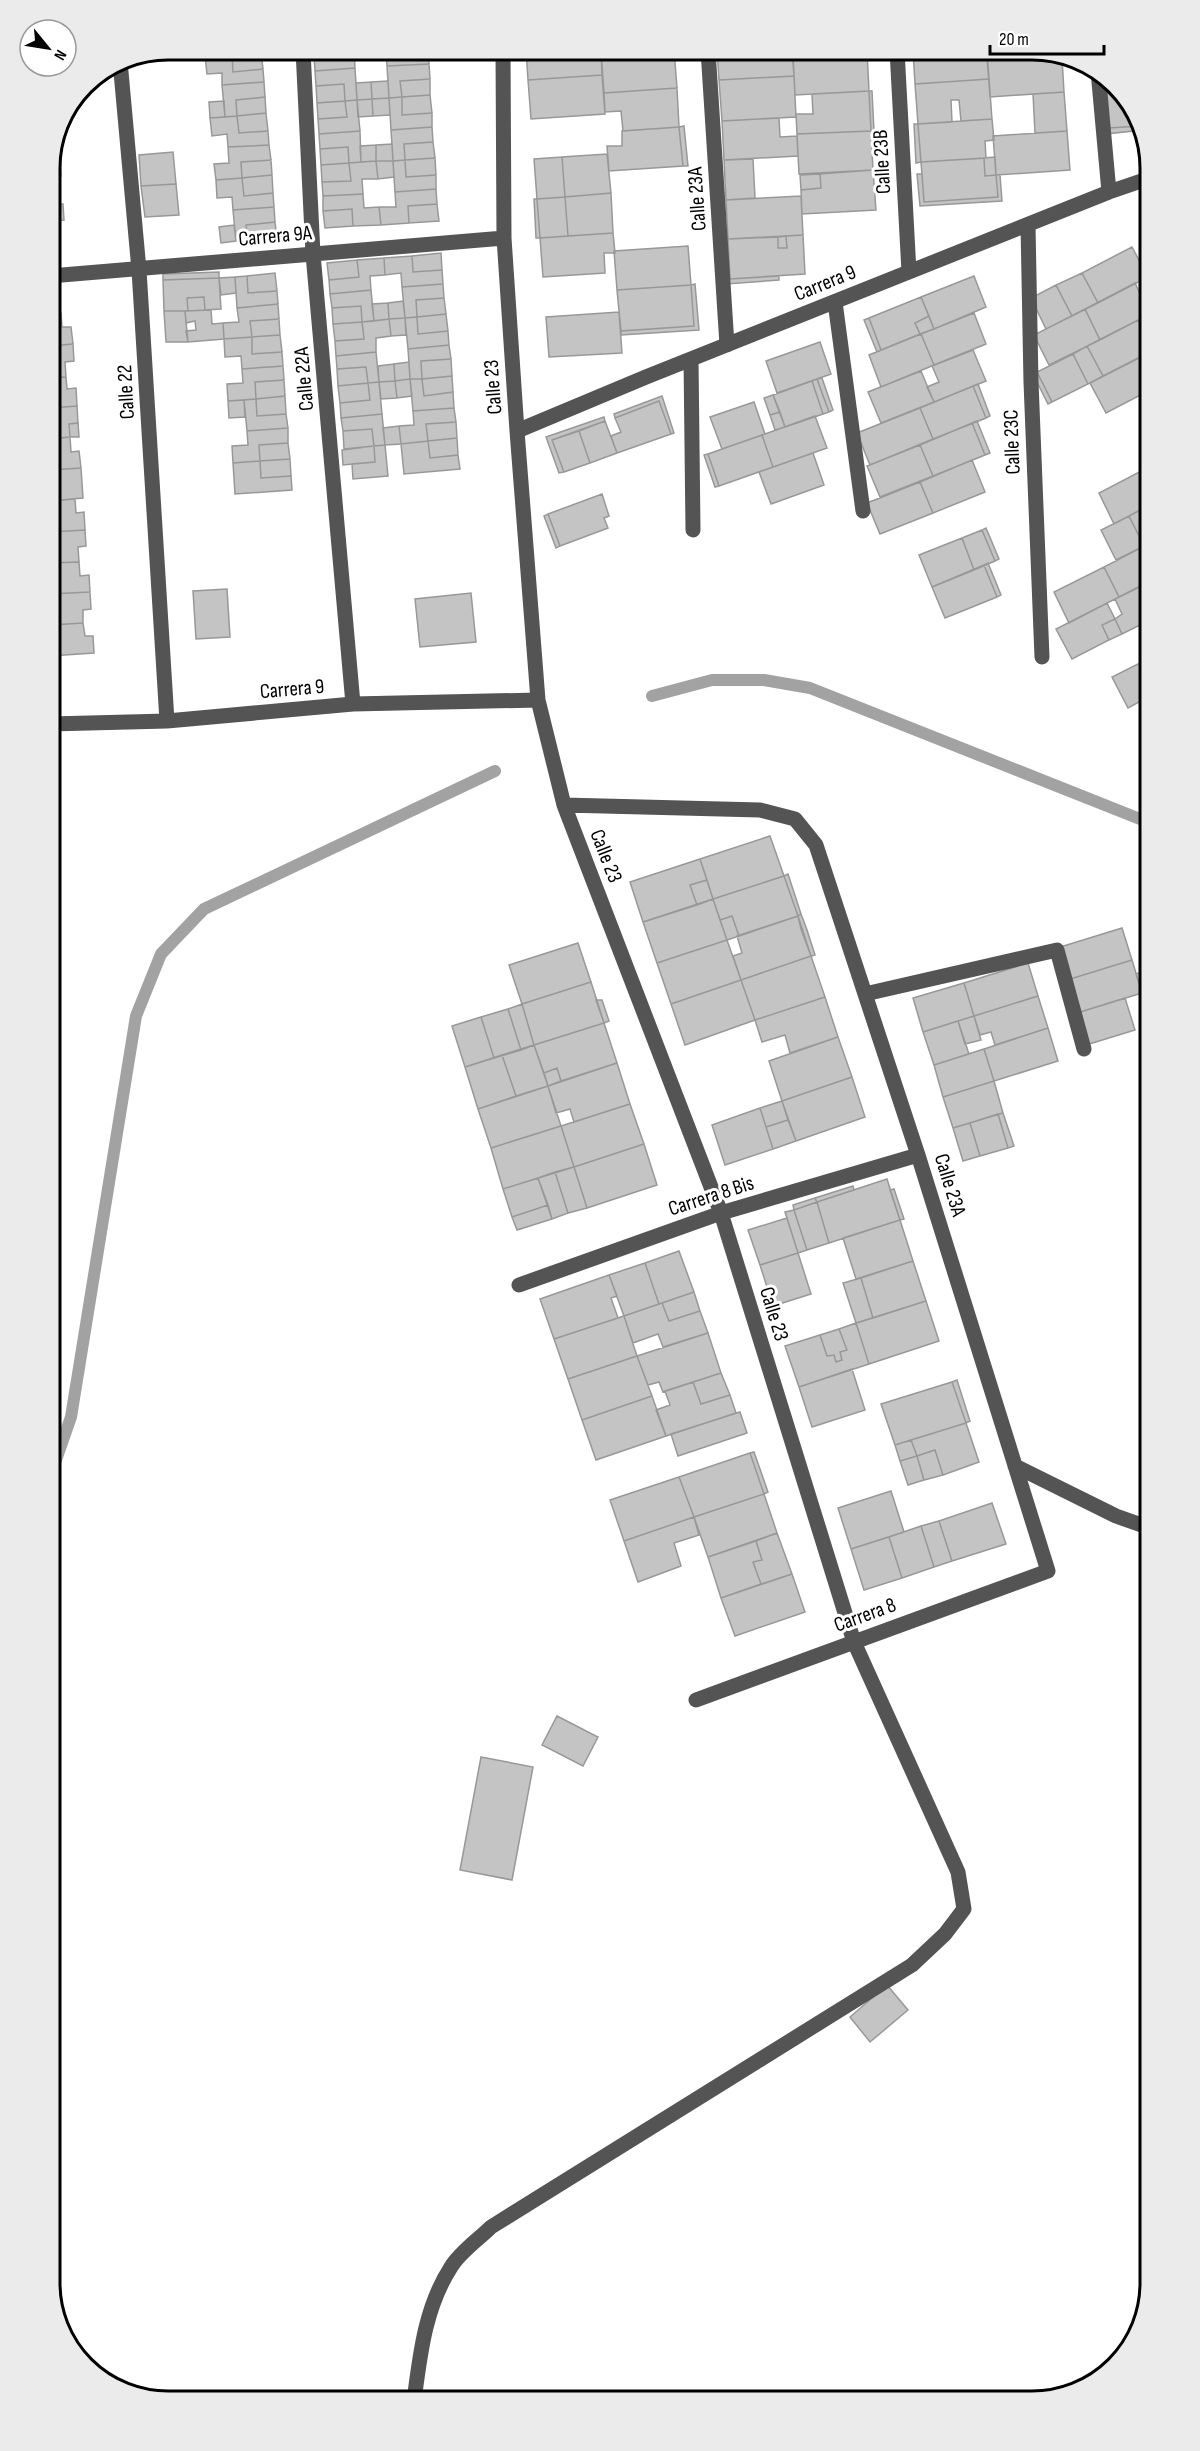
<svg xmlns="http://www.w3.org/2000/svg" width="1200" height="2451" font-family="'Sofia Sans Condensed',sans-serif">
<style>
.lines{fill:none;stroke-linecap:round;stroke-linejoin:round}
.stream{stroke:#a2a2a2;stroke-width:12}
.building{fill:#c4c4c4;stroke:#989898;stroke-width:1.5}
.minor{stroke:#545454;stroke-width:15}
.labels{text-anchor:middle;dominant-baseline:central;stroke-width:6;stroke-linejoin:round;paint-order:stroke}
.street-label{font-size:21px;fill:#000;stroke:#fff}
.rim{fill:none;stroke:#000;stroke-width:3}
</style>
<rect width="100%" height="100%" fill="#fff"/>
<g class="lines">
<!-- stream -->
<path class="stream" d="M652 696 712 680H764L810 688 1150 823
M50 1477 71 1417 136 1016 161 954 204 909 495 771"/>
</g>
<!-- building -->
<path class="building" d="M204 50H220V55L205 56Z
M231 50H261V51L232 54Z
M313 50H342L343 55 314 57Z
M342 50H354L355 68 315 71 314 57 343 55Z
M386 50H398V53L428 51 429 64 387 66Z
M526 50H601L602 75 528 80Z
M641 50H674L677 88 604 93 601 52Z
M717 50H792L794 76 719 80Z
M913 50H987L989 79 915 84Z
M261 51 263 69 233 72 232 54Z
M867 51 869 91 795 95 793 55Z
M1049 53 1062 58 1064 92 990 97 987 57Z
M232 54 233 72 263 69 264 82 222 85V73L207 74 205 56Z
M429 64 430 79 400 81 402 97 389 98 387 66Z
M355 68 357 100 345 101 344 84 316 86 315 71Z
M602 75 605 114 531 119 528 80Z
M794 76 796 117 722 121 719 80Z
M430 79V95L402 97 400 81Z
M989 79 992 119 961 121 959 100H951L952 122 918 124 915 84Z
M388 81 389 98 372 99 371 82Z
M264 82 265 97 236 100 237 116 225 117 222 85Z
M371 82 372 99 357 100 356 83Z
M344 84 345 101 317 103 316 86Z
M677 88 679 127 623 131 621 111 605 112 604 93Z
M1115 89 1142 123V126L1108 128 1105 90Z
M869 91H872L874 131H871Z
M869 91 871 131 797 134 796 114H813L812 94Z
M1064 92 1067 131 1035 133 1033 94Z
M430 95 432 113 402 115V97Z
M265 97 266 113 237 116 236 100Z
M402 97V115L432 113V127L391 130 389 98Z
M389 98 390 115 373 116 372 99Z
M372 99 373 116 358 117 357 100Z
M357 100 360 131 319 134 318 119 347 117 345 101Z
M224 101 225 117 210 118 209 102Z
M345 101 347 117 318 119 317 103Z
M266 113 268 131 239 133 237 116Z
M237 116 239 133 268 131 269 145 228 147 227 134 212 136 210 118Z
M779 118 780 137 797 136 798 156 724 160 722 121Z
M992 119 994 140 985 141 986 158 921 162 918 124Z
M914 124H918L921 162 916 163Z
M684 126 688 166H683L679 127Z
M1142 126 1143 130 1105 134 1108 128Z
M432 127 433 142 404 144 405 160 393 161 391 130Z
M679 127 683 166 609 171 607 146H622V131Z
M360 131 361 162 349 163 348 147 320 149 319 134Z
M871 131 873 170 799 174 797 134Z
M1067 131 1070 170 996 175 993 136Z
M433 142 435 158 405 160 404 144Z
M53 144H58L60 160H50Z
M392 144 393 161H376V145Z
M269 145 271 160 241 162 242 178 216 180 214 164 229 163 228 147Z
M376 145V161L361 162 360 146Z
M348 147 349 163 321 165 320 149Z
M173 152 176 184 141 186 139 155Z
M607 154 611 193 565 197 562 157Z
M562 157 565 197 537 199 534 159Z
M995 157 996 175 985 176 984 158Z
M435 158 436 175 406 177 405 160Z
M984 158 985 176 996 175 998 197 924 202 921 162Z
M753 159 755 198 726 200 724 160Z
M60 160 61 176 53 177V191H50V160Z
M271 160 272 175 242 178 241 162Z
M405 160 406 177 436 175V189L395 192 393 161Z
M376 161H393L394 177 378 179Z
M376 161 378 179H362L363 194 323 196 322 182 351 181 349 163Z
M349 163 351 181 322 182 321 165Z
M873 170 876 210 802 214 801 190 821 188 820 174Z
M820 174 821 188 801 190 800 175Z
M917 174H922L924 202 998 197 996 175H1000L1002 201 920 206Z
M272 175 273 193 244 196 242 178Z
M242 178 244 196 273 193 274 207 233 210 232 197 217 198 216 180Z
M176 184 179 215 145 217 141 186Z
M436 189 437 204 408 206 409 223 381 225 379 207H396L395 192Z
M50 191H53L54 205 63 204 64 220 50 222Z
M611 193 613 233 568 236 565 197Z
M363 194 364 208 379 207 381 225 353 226 352 209 323 211V196Z
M801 196 803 235 728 239 726 200Z
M565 197 568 236 540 238 537 199Z
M534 199H537L540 238H536Z
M437 204 439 221 409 223 408 206Z
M274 207 275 222 246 225 248 241H236L233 210Z
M352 209 353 226 325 228 323 211Z
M275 222 277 238 248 241 246 225Z
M234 225 236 241 221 243 219 227Z
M613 233 615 253H604L605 273 543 277 540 238Z
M803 235 805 274 730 279 728 239 778 237V248H787L786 236Z
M786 236 787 248H778V237Z
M723 239H728L730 279 779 276V280L726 284Z
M688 246 691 285 617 290 614 251Z
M1132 247 1148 277 1098 303 1082 273Z
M441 253 442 270 413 272 412 256Z
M412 256 413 272 442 270 443 284 402 287 401 273 385 275 384 258Z
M384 258 385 275 370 276 371 290 330 294 329 280 359 277 357 260Z
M357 260 359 277 329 280 327 263Z
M219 272V278L163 280V274Z
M275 273 277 291 248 293 247 276Z
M1082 273 1098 303 1072 316 1056 285Z
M247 276 248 293 277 291 278 304 237 308 235 277Z
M974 276 986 307 934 329 921 297Z
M235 277 236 293 221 295 219 278Z
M219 278 221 309 205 310 204 297 187 298 188 311H164L163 280Z
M1135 283 1150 314 1100 340 1085 309Z
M443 284 444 298 416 300 417 317 405 318 402 287Z
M695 284 699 330 621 335V331L694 326 691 285Z
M691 285 694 326 621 331 617 290Z
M1056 285 1072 316 1046 329 1031 298Z
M371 290 374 321 362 322 361 306 332 308 330 294Z
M204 297 205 310 188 311 187 298Z
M921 297 929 316 915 323 920 334 881 350 869 318Z
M444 298 446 314 417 317 416 300Z
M403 301 405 318 389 319 388 303Z
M388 303 389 319 374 321 372 304Z
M278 304 279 319 250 321 252 337 224 339 223 323 239 322 237 308Z
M361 306 362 322 333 324 332 308Z
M1085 309 1100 340 1049 365 1034 335Z
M211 310 212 324 223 323 224 339 188 342 186 331 196 330 195 321 186 323 185 311Z
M164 311H185L188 342H166Z
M619 312 622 353 549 357 546 317Z
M61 313 62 327H71L73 344 50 346V314Z
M974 313 986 344 934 365 921 334Z
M446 314 448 331 418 334 417 317Z
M929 316 934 329 920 334 915 323Z
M417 317 418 334 448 331 449 345 408 349 405 318Z
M405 318 406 335 391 336 389 319Z
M869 318 881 350 877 352 864 320Z
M279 319 280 335 252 337 250 321Z
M389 319 391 336 376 338V352L336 356 335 341 364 339 362 322Z
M1138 320 1150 345V352L1103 376 1087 346Z
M362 322 364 339 335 341 333 324Z
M921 334 934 365 881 387 869 355Z
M280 335 282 352 252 354V337Z
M252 337V354L282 352 283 366 242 369 241 356 225 357 224 339Z
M820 342 831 374 777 393 766 361Z
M73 344 74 361 65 362 66 377 50 378V346Z
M449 345 451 359 421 361 422 379H410L408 349Z
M1087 346 1103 376 1088 384 1073 354Z
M973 350 986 381 934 402 927 387 939 382 932 366Z
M376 352 379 382 368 383 366 367 337 369 336 356Z
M1073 354 1088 384 1052 402 1037 372Z
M1141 357 1150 376V390L1106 413 1090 383Z
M451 359 452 376 422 379 421 361Z
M409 362 410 379 395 381 394 364Z
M394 364 395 381 379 382 378 366Z
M283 366 284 380 255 382 256 399 228 401 227 384 243 383 242 369Z
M366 367 368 383 338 386 337 369Z
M921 371 934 402 881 423 868 392Z
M1037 372 1052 402 1048 404 1033 374Z
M452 376 453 392 424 396 422 379Z
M66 377 67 389 76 388 77 406 50 408V378Z
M822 378 833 410 829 412 817 379Z
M410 379 412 396 397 398 395 381Z
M410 379H422L424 396 453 392 454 408 413 411Z
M817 379 829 412 823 414 812 381Z
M284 380 285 396 256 399 255 382Z
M395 381 397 398 381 399 379 382Z
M812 381 823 414 785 427 773 395Z
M379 382 382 414 341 418 340 403 370 400 368 383Z
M368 383 370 400 340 403 338 386Z
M978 384 990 416 986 418 973 386Z
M973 386 986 418 933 439 920 408Z
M773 395 780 412 770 415 764 398Z
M285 396 286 414 257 416 256 399Z
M662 396 674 433 671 434 659 401 615 418 614 414Z
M256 399 257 416 286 414 288 428 247 431 244 400Z
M244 400 245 417 229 418 228 401Z
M659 401 671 434 617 453 611 436 621 432 615 418Z
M754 402 765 434 722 449 710 417Z
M77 406 78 423 69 424 70 437 50 439V408Z
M454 408 456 422 426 424 428 441 401 444 399 426 414 425 413 411Z
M920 408 933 439 870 465 857 433Z
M920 408 933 439 870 465 857 433Z
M780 412 785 427 775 430 770 415Z
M382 414 385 445 374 446 372 429 343 431 341 418Z
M815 416 827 448 773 467 762 435Z
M604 417 605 421 552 440 564 472 559 473 546 437Z
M605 421 617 453 590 463 579 431Z
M977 421 990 453 985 455 972 423Z
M456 422 457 438 428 441 426 424Z
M78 423 79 437H70L69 424Z
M972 423 985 455 933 476 920 445Z
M399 426 401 444 385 445 383 428Z
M288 428V443L259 445 260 461 233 463 232 446 248 445 247 431Z
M372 429 374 446 344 449 343 431Z
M579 431 590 463 564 472 552 440Z
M762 435 773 467 719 486 708 454Z
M70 437 71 452 79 451 81 468 50 470V439Z
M457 438 458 455 430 458 428 441Z
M428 441 430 458 458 455 460 469 404 474 401 444Z
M288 443 290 459 260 461 259 445Z
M385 445 388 476 353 479 352 464 375 462 374 446Z
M920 445 933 476 880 497 867 466Z
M374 446 375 462 343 465 342 450Z
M813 453 824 485 771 504 759 472Z
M708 454 719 486 715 487 704 455Z
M290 459 291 476 261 478 260 461Z
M972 460 985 492 933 513 920 482Z
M260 461 261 478 291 476 292 490 235 494 233 463Z
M1149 467 1150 505 1114 524 1099 493Z
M81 468 83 498 50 501V470Z
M920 482 933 513 880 534 867 503Z
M602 494 609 516 604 518 608 528 560 546 548 514Z
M75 499 76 513 84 512 85 530 50 532V501Z
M1147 506 1150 514V543L1144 546 1129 516Z
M548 514 560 546 556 548 544 516Z
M1129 516 1144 546 1116 560 1101 530Z
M986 528 999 559 995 561 982 530Z
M85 530 86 546 78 547 79 562 50 563V532Z
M982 530 995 561 974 570 962 538Z
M962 538 974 570 932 587 919 555Z
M1150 543V581L1119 597 1104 567Z
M79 562 80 576 89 575 90 592 50 594V563Z
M988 563 1001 595 997 597 984 565Z
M984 565 997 597 945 618 932 587Z
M1104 567 1119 597 1069 623 1054 592Z
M1150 582V620L1122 634 1115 619 1122 614 1115 599Z
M227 589 230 637 196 639 193 591Z
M90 592 91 609 83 610V623L52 625 50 594Z
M471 593 476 642 420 647 415 599Z
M1107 603 1115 619 1102 625 1109 640 1072 659 1056 629Z
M1115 619 1122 634 1109 640 1102 625Z
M83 623 85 636H93L94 653 50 656V625Z
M1150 658V696L1128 708 1112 677Z
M770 836 784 876 713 899 700 859Z
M700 859 707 880 690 885 697 905 643 922 630 882Z
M788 874 801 914 798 916 784 876Z
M784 876 798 916 739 936 732 916 720 920 713 899Z
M707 880 713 899 697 905 690 885Z
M713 899 727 940 657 963 643 922Z
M801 914 807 930 815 955 811 956 801 929 798 916Z
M732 916 739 936 727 940 720 920Z
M798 916 811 956 741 980 733 956 742 953 737 936Z
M1122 928 1132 960 1067 980 1057 948Z
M727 940 741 980 671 1004 657 963Z
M578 943 591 982 522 1004 509 965Z
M811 956 825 997 755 1020 741 980Z
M1132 960 1142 993 1077 1013 1067 980Z
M1028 963 1038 996 974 1016 964 983Z
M1150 969V1016H1149L1136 974Z
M741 980 755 1020 685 1045 671 1004Z
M591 982 604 1023 534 1045 522 1004Z
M964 983 974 1016 923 1032 913 998Z
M1038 996 1048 1028 995 1045 991 1032 980 1035 974 1016Z
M825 997 838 1037 790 1053 785 1035 762 1042 755 1020Z
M1125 998 1135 1030 1086 1045 1077 1013Z
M596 1000H602L609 1021 604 1023Z
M522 1004 534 1045 521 1050 508 1009Z
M508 1009 521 1050 494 1058 481 1017Z
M974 1016 981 1040 965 1044 958 1021Z
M481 1017 494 1058 465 1067 452 1026Z
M958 1021 969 1054 934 1065 923 1032Z
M604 1023 617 1063 561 1081 557 1068 544 1073 534 1045Z
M1048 1028 1058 1061 994 1081 984 1049Z
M838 1037 852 1077 782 1101 769 1061Z
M534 1045 548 1086 516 1096 502 1055Z
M984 1049 994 1081 943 1097 934 1065Z
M502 1055 516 1096 478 1109 465 1067Z
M617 1063 630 1104 574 1122 570 1109 556 1113 548 1086Z
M557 1068 561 1081 548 1086 544 1073Z
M852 1077 865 1117 796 1141 782 1101Z
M994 1081 1003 1113 953 1128 943 1097Z
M548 1086 561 1126 491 1148 478 1109Z
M782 1101 788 1120 766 1127 760 1108Z
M630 1104 644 1144 574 1167 561 1126Z
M760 1108 773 1149 725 1165 712 1125Z
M1003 1113 1014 1146 1008 1148 998 1114Z
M998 1114 1008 1148 980 1156 970 1123Z
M788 1120 796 1141 773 1149 766 1127Z
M970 1123 980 1156 963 1161 953 1128Z
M561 1126 574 1167 503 1189 491 1148Z
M644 1144 657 1185 587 1208 574 1167Z
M574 1167 587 1208 568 1213 555 1172Z
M555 1172 568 1213 552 1219 538 1178Z
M538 1178 548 1205 512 1217 503 1189Z
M887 1179 900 1220 829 1243 817 1202Z
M853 1186 854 1190 817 1202 815 1198Z
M894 1189 904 1219 900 1220 890 1190Z
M815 1198 817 1202 794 1210 793 1205Z
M817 1202 829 1243 807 1250 794 1210Z
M548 1205 552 1219 517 1230 512 1217Z
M794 1210 807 1250 798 1253 785 1212Z
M787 1218 798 1253 760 1265 748 1230Z
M900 1220 913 1261 856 1279 843 1238Z
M679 1251 694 1292 659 1304 645 1263Z
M798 1253 811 1294 773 1306 760 1265Z
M913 1261 926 1301 873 1318 861 1278Z
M645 1263 659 1304 624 1316 609 1275Z
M609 1275 617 1296 611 1298 618 1318 554 1339 540 1299Z
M861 1278 873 1318 856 1323 843 1283Z
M694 1292 700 1311 669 1321 662 1303Z
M926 1301 939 1341 869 1364 856 1323Z
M662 1303 669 1321 700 1311 708 1333 663 1347 658 1334 633 1343 624 1316Z
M624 1316 637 1356 568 1379 554 1339Z
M856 1323 869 1364 799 1387 785 1346 820 1335 827 1356 834 1355 836 1362 842 1360 840 1352 847 1350 839 1329Z
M839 1329 847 1350 840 1352 842 1360 836 1362 834 1355 827 1356 820 1335Z
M708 1333 721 1373 663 1392 659 1382 648 1385 637 1356Z
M637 1356 652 1396 582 1420 568 1379Z
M852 1369 865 1410 812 1427 799 1387Z
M721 1373 730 1395 701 1404 693 1382Z
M957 1380 970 1421 966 1423 952 1382Z
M693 1382 701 1404 730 1395 736 1413 666 1436 656 1410 670 1405 665 1391Z
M952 1382 966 1423 895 1445 881 1404Z
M652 1396 666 1436 596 1460 582 1420Z
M740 1412 747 1433 678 1456 671 1434Z
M966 1423 979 1462 943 1475 935 1450 917 1456 911 1440Z
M911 1440 917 1456 900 1461 895 1445Z
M935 1450 943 1475 924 1480 917 1456Z
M754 1452 768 1492 764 1494 750 1453Z
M750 1453 764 1494 694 1517 679 1477Z
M917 1456 924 1480 908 1485 900 1461Z
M679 1477 694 1517 624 1541 610 1500Z
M891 1491 904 1532 851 1549 838 1508Z
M764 1494 777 1533 708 1557 694 1517Z
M992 1503 1006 1544 952 1561 939 1521Z
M694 1517 699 1535 674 1543 681 1566 638 1582 624 1541Z
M939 1521 952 1561 934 1567 921 1526Z
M921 1526 934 1567 902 1578 889 1537Z
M777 1533 792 1574 761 1584 753 1562 762 1560 756 1541Z
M889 1537 902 1578 864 1590 851 1549Z
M756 1541 762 1560 753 1562 761 1584 721 1598 708 1557Z
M792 1574 805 1612 735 1636 721 1598Z
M557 1716 598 1737 583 1766 542 1745Z
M481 1757 533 1767 512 1880 460 1870Z
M887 1985 908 2010 870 2042 850 2017Z"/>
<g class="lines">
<!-- minor -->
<path class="minor" d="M303 50 313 254 353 704
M708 50 727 345
M897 50 909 272
M120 61 139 270 167 721
M1098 71 1109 192
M1028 225 1031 382 1042 657
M50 276 504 238
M835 302 863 511
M691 359 693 530
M517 431 646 377 1109 192 1150 178
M50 724 167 721 353 704 538 700
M564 805 760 810 795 819 816 845 918 1155 1048 1571 696 1700
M865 994 1057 950 1084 1049
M519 1285 721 1213 918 1155
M1015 1466 1116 1516 1150 1528
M414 2401C420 2355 425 2307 451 2267 460 2252 479 2239 491 2227L912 1965 945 1934 964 1909 958 1872 854 1642 721 1213 564 805 538 700 517 431 504 238 503 50"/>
</g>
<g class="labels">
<!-- street labels -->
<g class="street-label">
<text transform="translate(882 162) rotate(-93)">Calle 23B</text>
<text transform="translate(697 199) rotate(-94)">Calle 23A</text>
<text transform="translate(275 236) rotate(-5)">Carrera 9A</text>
<text transform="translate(825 283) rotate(-22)">Carrera 9</text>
<text transform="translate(304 379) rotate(-95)">Calle 22A</text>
<text transform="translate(493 387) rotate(-94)">Calle 23</text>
<text transform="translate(126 392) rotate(-93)">Calle 22</text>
<text transform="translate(1012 442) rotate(-92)">Calle 23C</text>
<text transform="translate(292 689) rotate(-5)">Carrera 9</text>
<text transform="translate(606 856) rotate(69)">Calle 23</text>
<text transform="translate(950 1185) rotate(73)">Calle 23A</text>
<text transform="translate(711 1196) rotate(-18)">Carrera 8 Bis</text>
<text transform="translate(774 1314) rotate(73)">Calle 23</text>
<text transform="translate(865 1615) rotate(-20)">Carrera 8</text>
</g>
</g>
<!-- crop -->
<path d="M0 0H1200V2451H0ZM168 60H1032A108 108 0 0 1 1140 168V2283A108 108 0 0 1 1032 2391H168A108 108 0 0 1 60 2283V168A108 108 0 0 1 168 60Z" fill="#ebebeb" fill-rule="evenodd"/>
<path class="rim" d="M168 60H1032A108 108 0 0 1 1140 168V2283A108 108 0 0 1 1032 2391H168A108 108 0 0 1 60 2283V168A108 108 0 0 1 168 60Z"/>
<!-- north arrow -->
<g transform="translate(48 48) rotate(120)"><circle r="28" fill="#ffffff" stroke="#999999" stroke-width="1.5"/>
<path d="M0-4.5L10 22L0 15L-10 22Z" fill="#000000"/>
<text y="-9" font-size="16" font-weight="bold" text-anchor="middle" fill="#000000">N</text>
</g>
<!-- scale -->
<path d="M990 45v9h114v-9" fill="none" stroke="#000000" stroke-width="3"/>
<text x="999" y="45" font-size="18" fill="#000000" stroke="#ffffff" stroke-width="4.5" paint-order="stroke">20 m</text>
</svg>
